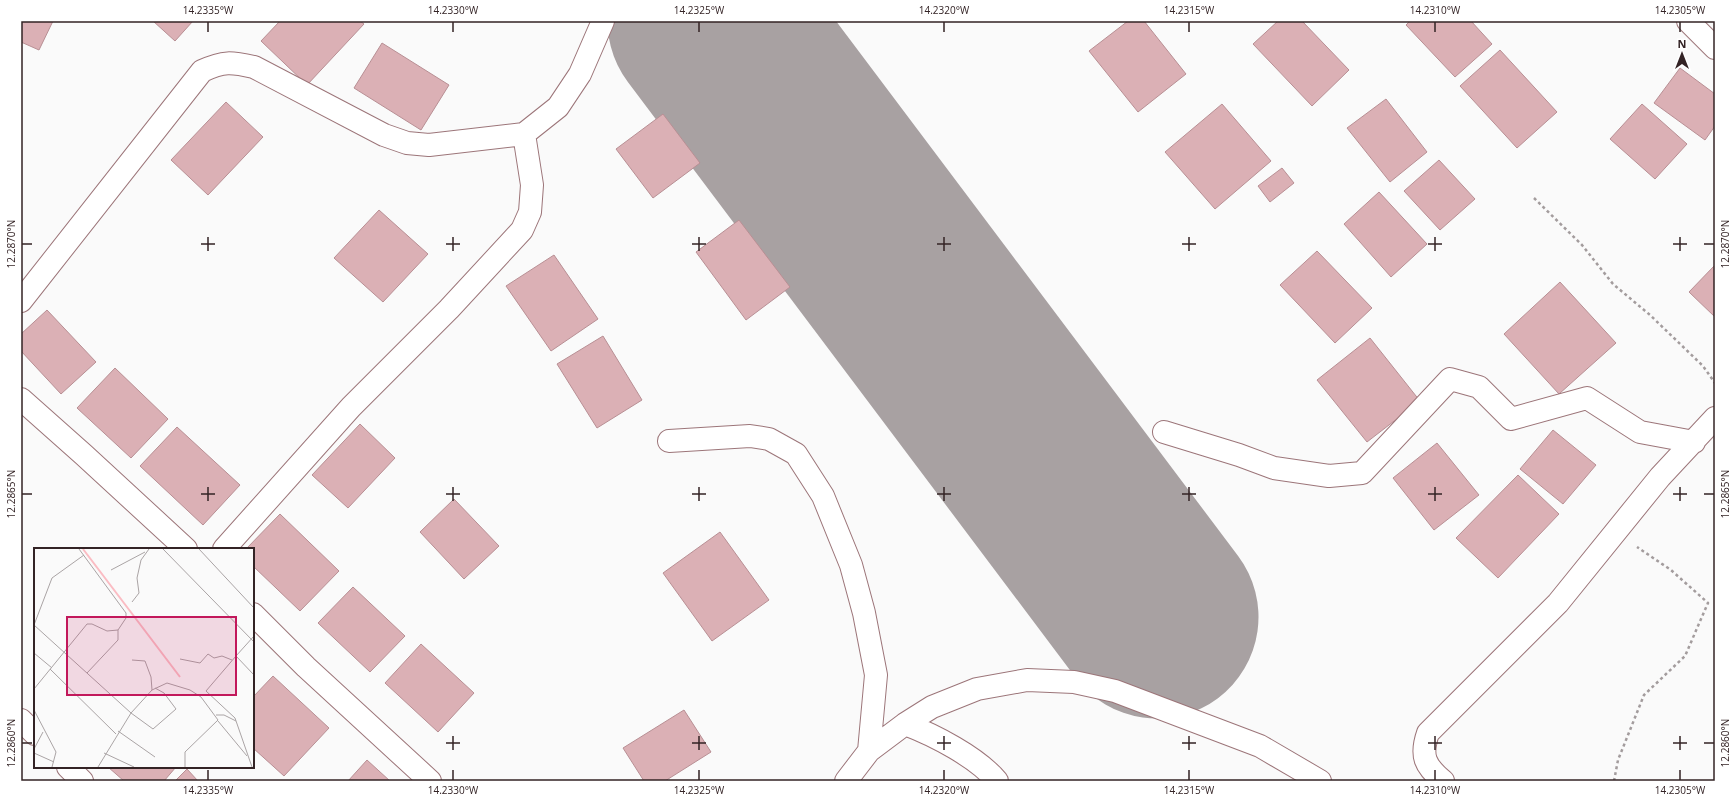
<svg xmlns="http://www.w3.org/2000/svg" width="1736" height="802" font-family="'Open Sans',sans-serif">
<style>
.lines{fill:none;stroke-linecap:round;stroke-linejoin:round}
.runway{stroke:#a8a1a2;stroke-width:203}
.building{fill:#dbb0b5;stroke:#b88f94}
.minor-casing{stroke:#9c7579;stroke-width:24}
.path{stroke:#a39c9d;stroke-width:2.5;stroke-dasharray:3 3;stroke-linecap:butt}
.minor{stroke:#fff;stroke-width:22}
.ticks{fill:none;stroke:#332325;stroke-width:1.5}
.inset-river{fill:none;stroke:#fbbcc3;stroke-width:2}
.inset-road{fill:none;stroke:#aaa4a5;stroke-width:1}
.view{fill:#c2185b;fill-opacity:0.15;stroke:#c2185b;stroke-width:2}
.inset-edge{fill:none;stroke:#332325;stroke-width:2}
.neatline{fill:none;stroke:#332325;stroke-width:1.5}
.ticks-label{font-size:10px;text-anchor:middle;fill:#332325}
</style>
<rect width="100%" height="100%" fill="#fafafa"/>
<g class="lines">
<!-- runway -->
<path class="runway" d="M709 21 1157 617"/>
</g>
<!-- building -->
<path class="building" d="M21 21H53L39 50 21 42Z
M153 21H193L175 41Z
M280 21H360L364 24 307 85 261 41Z
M1128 21H1144L1186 74 1138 112 1089 51Z
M1278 21H1302L1349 70 1312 106 1253 44Z
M1410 21H1471L1492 44 1455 77 1406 25Z
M382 43 449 85 421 130 354 88Z
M1500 50 1557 112 1517 148 1460 86Z
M1680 68 1715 94V126L1705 140 1654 103Z
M1386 99 1427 152 1390 182 1347 128Z
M226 102 263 137 208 195 171 160Z
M1222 104 1271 161 1215 209 1165 152Z
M1642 104 1687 144 1655 179 1610 139Z
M663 114 700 163 653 198 616 149Z
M1439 160 1475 199 1440 230 1404 191Z
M1282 168 1294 183 1270 202 1258 186Z
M1379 192 1427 244 1391 277 1344 224Z
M379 210 428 254 383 302 334 258Z
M739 220 790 287 746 320 696 252Z
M1317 251 1372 308 1335 343 1280 285Z
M554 255 598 319 551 351 506 286Z
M1715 265V317L1689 292Z
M1560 282 1616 343 1559 394 1504 334Z
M47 310 96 362 61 394 21 351V334Z
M603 336 642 400 597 428 557 364Z
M1370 338 1420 401 1367 442 1317 380Z
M115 368 168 419 131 458 77 408Z
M360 424 395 458 348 508 312 475Z
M177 427 240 485 203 525 140 466Z
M1553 430 1596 465 1563 504 1520 469Z
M1437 443 1479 495 1434 530 1393 478Z
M1518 475 1559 514 1498 578 1456 538Z
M454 499 499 546 464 579 420 532Z
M280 514 339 571 300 611 253 566V549H246Z
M720 532 769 600 712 641 663 573Z
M353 587 405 636 370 672 318 623Z
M421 644 474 693 438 732 385 683Z
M273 676 329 728 284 776 253 748V697Z
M684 710 711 752 665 781H644L623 748Z
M367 760 390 781H348Z
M108 767H176L164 781H124Z
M187 769 198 781H175Z"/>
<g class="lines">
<!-- minor casing -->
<g class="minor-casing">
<path id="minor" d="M1688 21 1715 48
M21 301 202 71C224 61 231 62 254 67L384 135 407 143 429 145 524 134 558 107 580 74 603 21
M21 399 84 455 186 549
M1164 432 1239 455 1274 468 1329 476 1362 473 1450 379 1479 387 1511 419 1587 398 1640 432 1694 442
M669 441 750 436 769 439 796 454 823 496 851 565 864 613 876 675 869 751
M224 549 351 407 449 309 522 230 530 212 532 185 524 134
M253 614 306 667 430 781
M21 720 35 734
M905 724C934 735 977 757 997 781
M68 767 82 781
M846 781 869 751 905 724 932 707 977 689 1027 680 1074 682 1115 691 1260 746 1320 781
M1443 781C1425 766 1420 756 1428 733L1558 603 1660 477 1715 418"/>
</g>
<!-- path -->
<path class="path" d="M1534 198 1582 245 1613 284 1650 315 1703 366 1715 383
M1614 781 1618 760 1644 695 1685 656 1708 603 1671 570 1637 547"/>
<!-- minor -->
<use href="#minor" class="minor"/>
</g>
<!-- ticks -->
<path class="ticks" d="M208 22V32M453 22V32M699 22V32M944 22V32M1189 22V32M1435 22V32M1680 22V32M208 237V251M453 237V251M699 237V251M944 237V251M1189 237V251M1435 237V251M1680 237V251M22 244H32M201 244H215M446 244H460M692 244H706M937 244H951M1182 244H1196M1428 244H1442M1673 244H1687M1704 244H1714M208 487V501M453 487V501M699 487V501M944 487V501M1189 487V501M1435 487V501M1680 487V501M22 494H32M201 494H215M446 494H460M692 494H706M937 494H951M1182 494H1196M1428 494H1442M1673 494H1687M1704 494H1714M453 736V750M699 736V750M944 736V750M1189 736V750M1435 736V750M1680 736V750M22 743H32M446 743H460M692 743H706M937 743H951M1182 743H1196M1428 743H1442M1673 743H1687M1704 743H1714M208 770V780M453 770V780M699 770V780M944 770V780M1189 770V780M1435 770V780M1680 770V780"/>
<!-- overview -->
<g transform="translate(34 548)">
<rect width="220" height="220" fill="#fafafa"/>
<path class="inset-river" d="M49 1 146 129"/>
<path class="inset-road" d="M129 1 220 94M165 1 220 60M77 22 111 4M98 54 105 45 103 30 107 12 115 1M0 77 97 165 119 181 142 161 130 145 121 140M0 77 18 30 50 7M220 88 202 108 220 127M0 105 18 120M202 108 172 143 201 170 218 219M146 111 166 115 174 106 180 110 188 108 198 112M98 112 111 113 117 129 118 142M16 121 82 186M53 125 84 92V82M0 141 53 76H58L73 83 84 82 92 70V65L45 1M0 162 22 204 18 219M182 167H190L202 173M184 173 213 208M84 183 121 209M0 201 9 184M0 205 20 214M70 205 100 219M64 219 97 165 118 142 133 135 156 142 167 149 184 172 151 204V219"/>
<path class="view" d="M33 69H202V147H33Z"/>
<rect width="220" height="220" class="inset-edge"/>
</g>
<!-- border -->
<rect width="1736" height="802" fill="none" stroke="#ffffff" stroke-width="44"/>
<!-- north arrow -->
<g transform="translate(1682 54)" stroke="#ffffff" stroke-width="3" paint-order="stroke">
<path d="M0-3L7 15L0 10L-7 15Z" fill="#332325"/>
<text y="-6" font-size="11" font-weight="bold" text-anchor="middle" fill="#332325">N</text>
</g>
<rect x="22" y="22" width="1692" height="758" class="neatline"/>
<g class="ticks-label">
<text x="208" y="14">14.2335°W</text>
<text x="453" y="14">14.2330°W</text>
<text x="699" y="14">14.2325°W</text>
<text x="944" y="14">14.2320°W</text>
<text x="1189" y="14">14.2315°W</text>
<text x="1435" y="14">14.2310°W</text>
<text x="1680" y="14">14.2305°W</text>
<text transform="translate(11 244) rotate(-90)" y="4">12.2870°N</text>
<text transform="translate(1725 244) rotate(-90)" y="4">12.2870°N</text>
<text transform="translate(11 494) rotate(-90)" y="4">12.2865°N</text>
<text transform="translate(1725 494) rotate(-90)" y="4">12.2865°N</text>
<text transform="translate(11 743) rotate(-90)" y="4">12.2860°N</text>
<text transform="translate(1725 743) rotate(-90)" y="4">12.2860°N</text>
<text x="208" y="794">14.2335°W</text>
<text x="453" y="794">14.2330°W</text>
<text x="699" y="794">14.2325°W</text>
<text x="944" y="794">14.2320°W</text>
<text x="1189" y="794">14.2315°W</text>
<text x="1435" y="794">14.2310°W</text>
<text x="1680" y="794">14.2305°W</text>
</g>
</svg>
